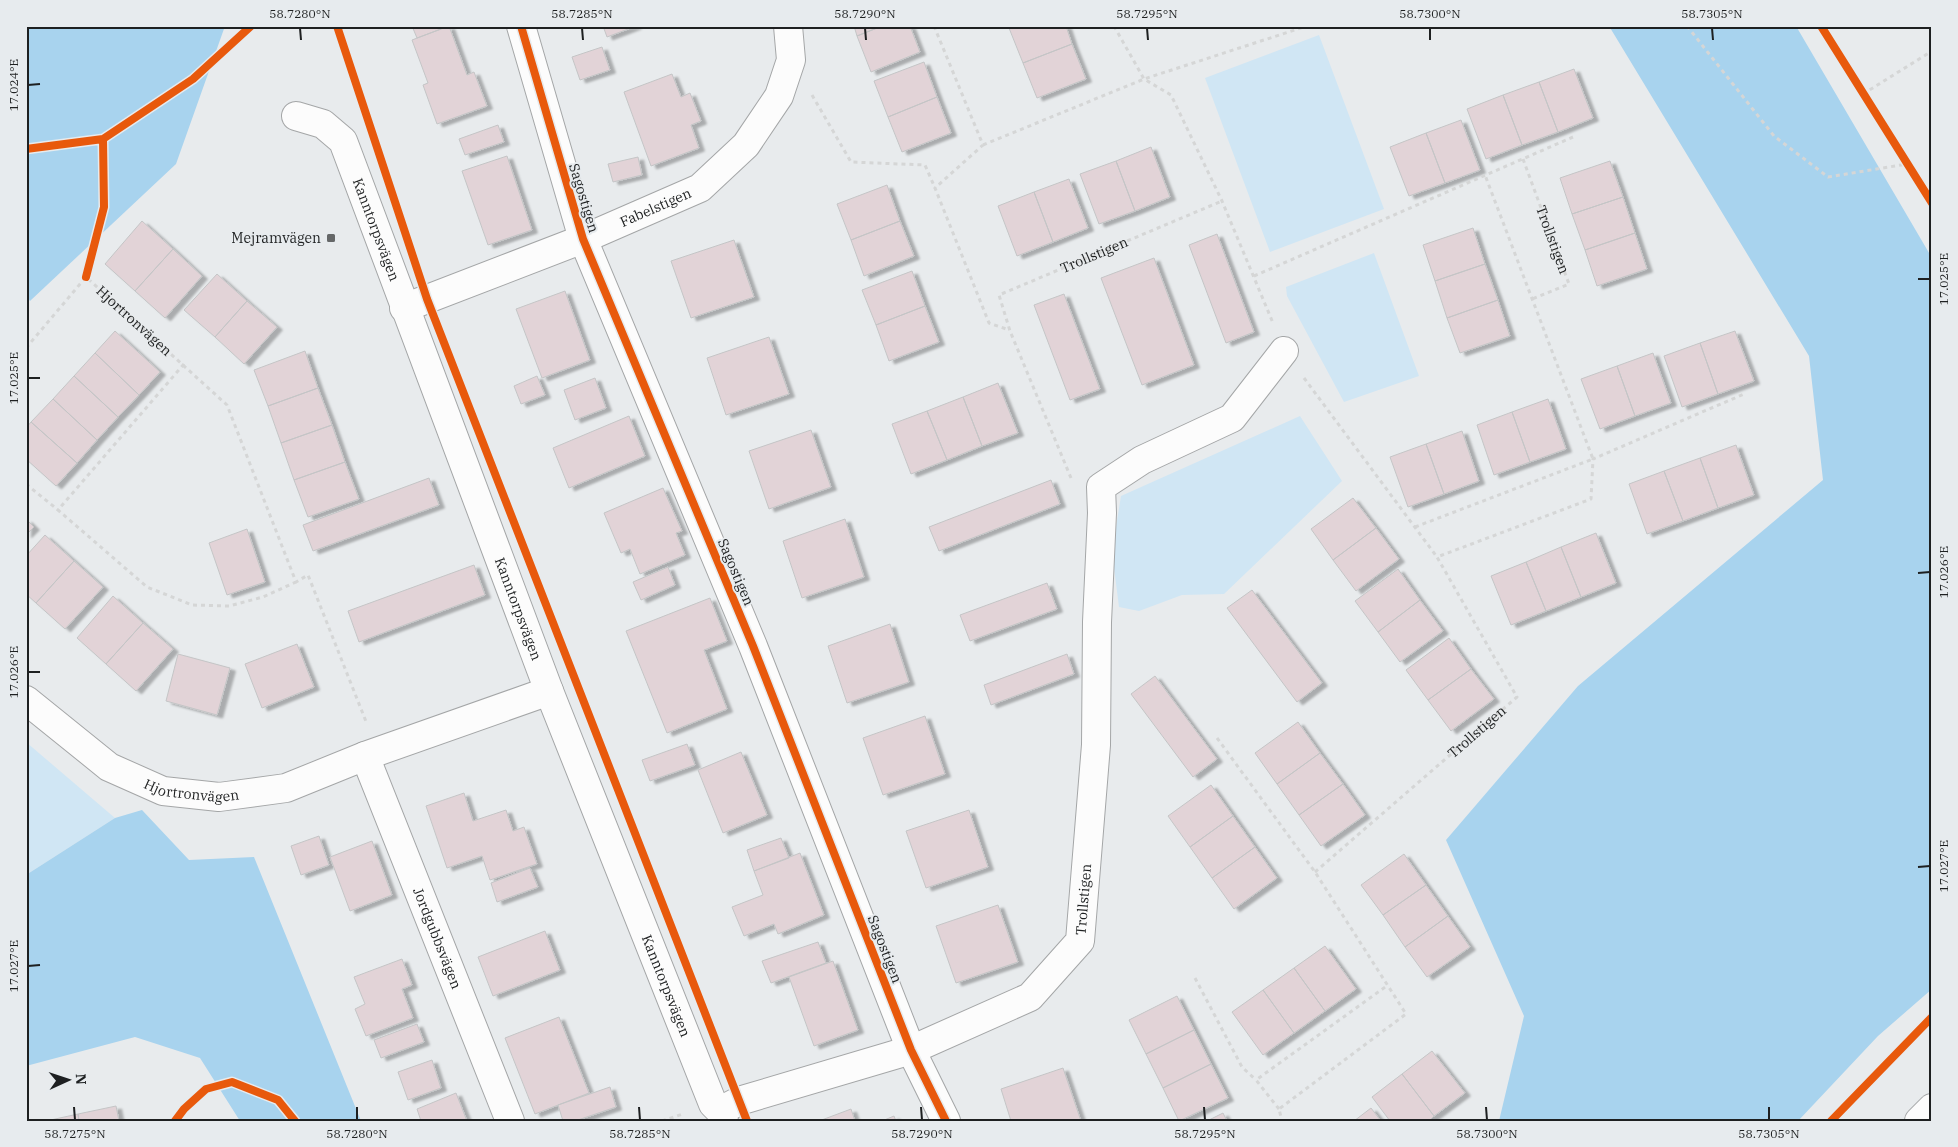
<svg xmlns="http://www.w3.org/2000/svg" width="1958" height="1147" font-family="'IBM Plex Serif',serif">
<style>
.green{fill:#d0e6f4}
.forest{fill:#a8d3ee}
.building{fill:#e2d3d7;stroke:#c4c5c6;filter:url(#shadow)}
.lines{fill:none;stroke-linecap:round;stroke-linejoin:round}
.minor-casing{stroke:#a4a6a7;stroke-width:30}
.path{stroke:#d5d6d6;stroke-width:3;stroke-dasharray:4 4;stroke-linecap:butt}
.minor{stroke:#fcfcfc;stroke-width:28}
.cycleway-casing{stroke:#e7ebee;stroke-width:11}
.cycleway{stroke:#e8590c;stroke-width:8}
.ticks{fill:none;stroke:#1e2021;stroke-width:2}
.poi-dot{fill:#656768;stroke:#e7ebee;stroke-width:2}
.labels{text-anchor:middle;dominant-baseline:central;stroke-width:4;stroke-linejoin:round;paint-order:stroke}
.street-label{font-size:14px;fill:#1e2021;stroke:#e7ebee}
.poi-label{font-size:14px;fill:#1e2021;stroke:#e7ebee;text-anchor:end}
.neatline{fill:none;stroke:#1e2021;stroke-width:2}
.ticks-label{font-size:12px;text-anchor:middle;fill:#1e2021}
</style>
<defs>
<filter id="shadow"><feDropShadow dx="5.5" dy="3" stdDeviation="1" flood-color="#0004"/></filter>
</defs>
<rect width="100%" height="100%" fill="#e8ebed"/>
<!-- green -->
<path class="green" d="M1319 35 1384 209 1270 252 1205 78Z
M1374 253 1419 376 1344 402 1287 296 1286 287Z
M1300 416 1342 481 1224 594 1182 595 1139 611 1119 607 1112 552 1121 496Z
M26 742 115 818 26 875Z"/>
<!-- forest -->
<path class="forest" d="M26 26H225L176 164 30 301 26 295Z
M1609 26H1796L1932 258V989L1878 1036 1798 1121H1499L1524 1016 1446 840 1578 686 1823 480 1809 356Z
M142 810 189 860 254 857 361 1121H240L200 1058 135 1037 26 1066V875L115 818Z"/>
<!-- building -->
<path class="building" d="M412 26H440L441 29 417 38Z
M449 26 467 75 474 72 487 106 437 124 423 85 428 83 412 40Z
M603 26H636L607 37Z
M854 26H882L857 36Z
M882 26H910L920 52 871 72 857 36Z
M1013 26H1066L1072 44 1023 63 1009 28Z
M1072 44 1086 79 1037 98 1023 63Z
M602 47 610 70 580 80 572 57Z
M924 62 937 97 888 117 874 81Z
M1574 69 1593 118 1558 132 1539 82Z
M672 74 681 97 690 93 701 121 691 125 699 148 651 166 624 92Z
M1539 82 1558 132 1522 145 1503 95Z
M1503 95 1522 145 1486 159 1467 109Z
M937 97 951 133 902 152 888 117Z
M1461 120 1480 170 1445 183 1426 133Z
M498 125 504 142 465 155 459 139Z
M1426 133 1445 183 1409 196 1390 147Z
M1151 147 1170 197 1135 211 1116 161Z
M507 156 532 230 488 245 462 171Z
M638 157 642 175 613 182 608 164Z
M1116 161 1135 211 1099 224 1080 174Z
M1610 161 1623 197 1572 214 1560 178Z
M1069 179 1088 228 1053 242 1034 192Z
M887 185 900 221 851 240 837 204Z
M1034 192 1053 242 1017 256 998 206Z
M1623 197 1635 233 1585 250 1572 214Z
M142 221 173 249 135 291 105 264Z
M900 221 914 256 864 276 851 240Z
M1473 228 1485 264 1435 281 1423 245Z
M1635 233 1647 269 1597 286 1585 250Z
M1217 234 1254 332 1226 343 1189 245Z
M734 240 754 297 691 318 671 261Z
M173 249 202 276 165 318 135 291Z
M1154 258 1194 365 1142 385 1101 278Z
M1485 264 1498 300 1447 318 1435 281Z
M912 271 925 306 876 325 862 290Z
M217 274 247 301 215 337 184 310Z
M565 291 590 360 542 378 516 309Z
M1064 294 1100 389 1070 400 1034 305Z
M1498 300 1510 336 1460 353 1447 318Z
M247 301 277 327 244 364 215 337Z
M925 306 939 342 889 361 876 325Z
M115 331 160 372 139 395 95 353Z
M1735 331 1754 381 1718 394 1700 343Z
M769 337 789 394 726 415 707 358Z
M1700 343 1718 394 1682 407 1664 356Z
M305 351 318 388 268 406 254 370Z
M95 353 139 395 118 417 74 376Z
M1653 353 1671 403 1635 416 1617 366Z
M1617 366 1635 416 1600 429 1581 379Z
M74 376 118 417 97 440 53 399Z
M537 376 545 395 521 404 514 386Z
M595 378 606 408 575 420 564 390Z
M998 383 1018 433 982 446 963 397Z
M318 388 332 425 281 443 268 406Z
M963 397 982 446 947 460 927 411Z
M53 399 97 440 77 463 31 422Z
M1548 399 1566 449 1530 462 1512 412Z
M927 411 947 460 911 474 892 424Z
M1512 412 1530 462 1494 475 1477 425Z
M629 416 645 456 569 488 553 448Z
M31 422 77 463 56 486 26 459V428Z
M332 425 345 462 294 480 281 443Z
M811 430 831 487 769 509 749 451Z
M1462 431 1479 481 1444 494 1426 444Z
M1426 444 1444 494 1408 507 1390 457Z
M1736 445 1754 495 1718 508 1700 458Z
M1700 458 1718 508 1683 521 1664 471Z
M345 462 359 499 308 517 294 480Z
M1664 471 1683 521 1647 534 1629 484Z
M429 478 439 505 313 551 303 525Z
M1051 480 1060 504 939 551 929 527Z
M663 488 682 531 676 533 685 555 640 574 630 549 621 553 604 513Z
M1353 498 1376 528 1333 560 1311 529Z
M26 519 34 527 26 535Z
M845 519 864 577 802 598 783 541Z
M1376 528 1399 559 1356 591 1333 560Z
M247 529 265 582 227 595 209 543Z
M1596 533 1616 583 1581 597 1561 547Z
M45 535 74 561 36 603 26 594V556Z
M1561 547 1581 597 1546 611 1526 562Z
M74 561 103 587 65 629 36 603Z
M1526 562 1546 611 1511 625 1491 576Z
M474 565 485 595 359 642 348 611Z
M668 567 675 585 641 600 633 582Z
M1398 569 1420 600 1378 632 1355 601Z
M1047 583 1057 609 970 641 960 615Z
M1252 590 1322 683 1297 702 1227 608Z
M113 596 143 623 106 664 77 638Z
M710 598 727 641 704 650 727 709 667 733 626 631Z
M1420 600 1443 631 1400 662 1378 632Z
M143 623 173 649 136 691 106 664Z
M890 624 909 682 847 703 828 646Z
M1449 638 1471 669 1428 700 1406 670Z
M297 644 314 687 262 708 245 664Z
M178 654 230 668 217 715 166 701Z
M1067 654 1074 674 991 705 984 685Z
M1471 669 1494 699 1451 731 1428 700Z
M1155 676 1217 759 1193 777 1131 694Z
M925 716 945 774 883 795 863 738Z
M1298 722 1320 753 1277 784 1255 753Z
M687 744 695 765 650 781 642 760Z
M741 752 767 815 723 833 698 770Z
M1320 753 1343 784 1299 815 1277 784Z
M1343 784 1365 815 1321 846 1299 815Z
M1211 785 1233 816 1190 847 1168 816Z
M464 793 473 821 506 810 513 831 524 827 537 864 490 880 482 856 447 868 426 806Z
M969 810 988 867 926 888 906 831Z
M1233 816 1255 847 1212 878 1190 847Z
M319 836 329 865 301 875 291 846Z
M781 838 789 858 754 871 747 850Z
M372 841 392 895 350 911 330 857Z
M1255 847 1277 878 1234 909 1212 878Z
M800 853 824 915 778 934 774 924 744 936 732 907 763 895 754 871Z
M1404 854 1426 885 1383 915 1361 885Z
M530 868 538 887 497 902 491 883Z
M1426 885 1448 916 1405 947 1383 915Z
M998 905 1018 962 956 983 936 926Z
M1448 916 1470 947 1427 977 1405 947Z
M545 931 560 970 493 996 478 957Z
M818 942 826 963 771 983 762 961Z
M1325 946 1356 989 1325 1011 1294 968Z
M402 959 412 985 402 989 413 1018 366 1036 355 1009 365 1004 354 977Z
M833 961 858 1030 814 1046 789 977Z
M1294 968 1325 1011 1294 1033 1263 990Z
M1263 990 1294 1033 1263 1055 1232 1012Z
M1177 996 1194 1030 1146 1054 1129 1020Z
M559 1017 589 1093 535 1114 505 1038Z
M417 1024 424 1042 381 1058 374 1040Z
M1194 1030 1211 1064 1163 1088 1146 1054Z
M1432 1051 1465 1093 1434 1116 1402 1074Z
M432 1060 441 1088 408 1100 398 1072Z
M1211 1064 1228 1098 1179 1121 1163 1088Z
M1063 1068 1081 1121H1011L1001 1089Z
M1402 1074 1434 1116 1429 1121H1390L1372 1097Z
M610 1087 616 1107 575 1121H563L558 1105Z
M456 1093 467 1121H421L417 1109Z
M116 1106 119 1121H79L78 1114Z
M1371 1108 1381 1121H1354Z
M851 1109 855 1121H819Z
M1223 1113 1227 1121H1207Z
M78 1114 79 1121H46Z
M894 1116 896 1121H882Z"/>
<g class="lines">
<!-- minor casing -->
<g class="minor-casing">
<g id="minor">
<path d="M521 26 583 239 753 646 911 1050 946 1121"/>
<path id="s5" d="M296 116 323 124 343 141 549 691 713 1104 720 1111 724 1121"/>
<path id="s6" d="M404 308 583 239 700 188 746 145 779 96 791 60 788 26"/>
<path id="s7" d="M26 700 109 767 163 791 219 797 286 788 365 756 549 691"/>
<path id="s8" d="M365 756 510 1121"/>
<path id="s9" d="M720 1111 739 1101 911 1050 1030 997 1080 941 1096 745 1097 622 1102 513 1101 487 1142 460 1232 418 1284 351"/>
<path d="M1919 1121 1932 1108"/>
</g>
</g>
<!-- path -->
<g class="path">
<path d="M934 26 983 145 935 188 989 323 1009 330"/>
<path d="M1114 26 1144 79 1171 95 1222 201 1273 323"/>
<path d="M1687 26 1774 136 1828 177 1907 164"/>
<path d="M1863 94 1932 51"/>
<path d="M812 95 851 162 925 165 935 188"/>
<path d="M983 145 1144 79 1307 26"/>
<path id="s1" d="M1523 159 1569 284 1532 299"/>
<path d="M1254 276 1573 137"/>
<path id="s2" d="M26 348 86 277 227 405 296 582 308 575 367 724"/>
<path d="M184 364 58 510 147 587 192 605 229 606 263 597 296 582"/>
<path d="M1304 378 1437 557"/>
<path id="s3" d="M1071 478 1010 331 999 295 1222 201"/>
<path d="M26 484 58 510"/>
<path d="M1415 527 1593 459 1485 175"/>
<path d="M1217 738 1315 872 1406 1014 1279 1109 1282 1121"/>
<path id="s4" d="M1315 872 1517 697 1437 557 1591 499 1593 459 1744 394"/>
<path d="M1195 978 1242 1067 1256 1080"/>
<path d="M1279 1109 1256 1080 1388 985"/>
<path d="M175 1121 184 1109 206 1089 232 1082 278 1100 295 1121"/>
<path d="M662 1121 683 1114"/>
</g>
<!-- minor -->
<use href="#minor" class="minor"/>
<!-- cycleway casing -->
<g class="cycleway-casing">
<path id="cycleway" d="M337 26 427 299 747 1121
M521 26 583 239 753 646 911 1050 946 1121
M1821 26 1932 203
M26 149 103 139 193 79 251 26
M86 277 104 207 103 139
M175 1121 184 1109 206 1089 232 1082 278 1100 295 1121
M1831 1121 1932 1017"/>
</g>
<!-- cycleway -->
<use href="#cycleway" class="cycleway"/>
</g>
<!-- ticks -->
<path class="ticks" d="M300 28 301 40M582 28 583 40M865 28 866 40M1147 28 1148 40M1430 28V40M1712 28 1713 40M28 85 40 84M1918 279H1930M28 378H40M1918 573 1930 572M28 672H40M1918 867 1930 866M28 966 40 965M74 1107 75 1120M357 1107V1120M639 1107 640 1120M921 1107 922 1120M1204 1107 1205 1120M1486 1107 1487 1120M1769 1107V1120"/>
<!-- markers -->
<rect class="poi-dot" x="326" y="233" width="10" height="10" rx="2.5"/>
<g class="labels">
<!-- street labels -->
<g class="street-label">
<text transform="translate(584 198) rotate(73)">Sagostigen</text>
<text stroke="none"><textPath href="#s6" startOffset="271">Fabelstigen</textPath></text>
<text stroke="none"><textPath href="#s5" startOffset="149">Kanntorpsvägen</textPath></text>
<text stroke="none"><textPath href="#s1" startOffset="86">Trollstigen</textPath></text>
<text stroke="none"><textPath href="#s3" startOffset="300">Trollstigen</textPath></text>
<text stroke="none"><textPath href="#s2" startOffset="158">Hjortronvägen</textPath></text>
<text transform="translate(736 572) rotate(67)">Sagostigen</text>
<text stroke="none"><textPath href="#s5" startOffset="554">Kanntorpsvägen</textPath></text>
<text stroke="none"><textPath href="#s4" startOffset="214">Trollstigen</textPath></text>
<text stroke="none"><textPath href="#s7" startOffset="194">Hjortronvägen</textPath></text>
<text stroke="none"><textPath href="#s9" startOffset="448">Trollstigen</textPath></text>
<text stroke="none"><textPath href="#s8" startOffset="196">Jordgubbsvägen</textPath></text>
<text transform="translate(885 949) rotate(69)">Sagostigen</text>
<text stroke="none"><textPath href="#s5" startOffset="959">Kanntorpsvägen</textPath></text>
</g>
<!-- poi labels -->
<g class="poi-label">
<text x="321" y="238">Mejramvägen</text>
</g>
</g>
<!-- border -->
<rect width="1958" height="1147" fill="none" stroke="#e7ebee" stroke-width="55"/>
<!-- north arrow -->
<g transform="translate(68 1080) rotate(87)" stroke="#e7ebee" stroke-width="4" paint-order="stroke">
<path d="M0-4L9 19L0 12L-9 19Z" fill="#1e2021"/>
<text y="-8" font-size="14" font-weight="bold" text-anchor="middle" fill="#1e2021">N</text>
</g>
<rect x="28" y="28" width="1902" height="1092" class="neatline"/>
<g class="ticks-label">
<text x="300" y="18">58.7280°N</text>
<text x="582" y="18">58.7285°N</text>
<text x="865" y="18">58.7290°N</text>
<text x="1147" y="18">58.7295°N</text>
<text x="1430" y="18">58.7300°N</text>
<text x="1712" y="18">58.7305°N</text>
<text transform="translate(14 85) rotate(-90)" y="4">17.024°E</text>
<text transform="translate(1944 279) rotate(-90)" y="4">17.025°E</text>
<text transform="translate(14 378) rotate(-90)" y="4">17.025°E</text>
<text transform="translate(1944 572) rotate(-90)" y="4">17.026°E</text>
<text transform="translate(14 672) rotate(-90)" y="4">17.026°E</text>
<text transform="translate(1944 866) rotate(-90)" y="4">17.027°E</text>
<text transform="translate(14 966) rotate(-90)" y="4">17.027°E</text>
<text x="75" y="1138">58.7275°N</text>
<text x="357" y="1138">58.7280°N</text>
<text x="640" y="1138">58.7285°N</text>
<text x="922" y="1138">58.7290°N</text>
<text x="1205" y="1138">58.7295°N</text>
<text x="1487" y="1138">58.7300°N</text>
<text x="1769" y="1138">58.7305°N</text>
</g>
</svg>
